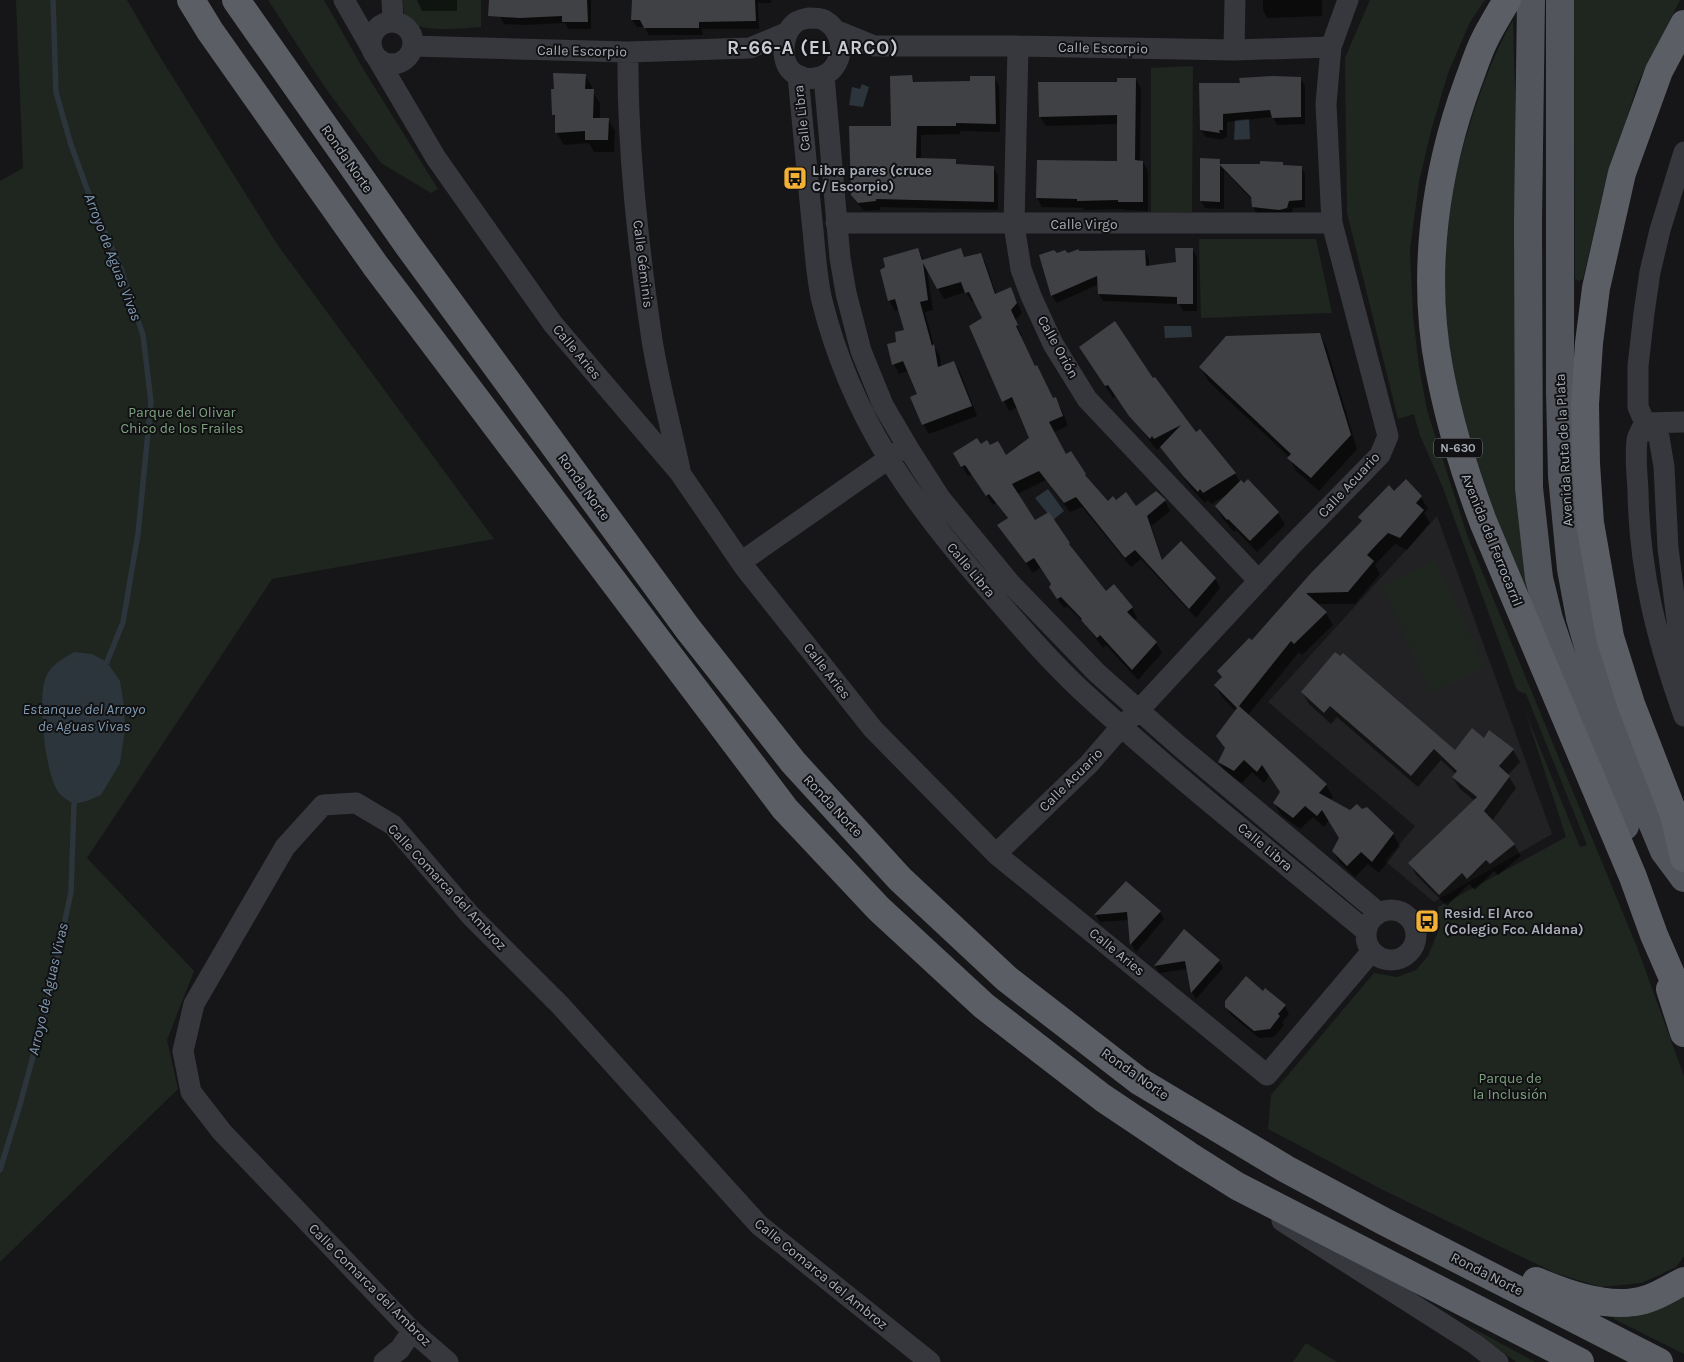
<svg xmlns="http://www.w3.org/2000/svg" width="1684" height="1362" font-family="Karla,sans-serif">
<style>
.built{fill:#222225}
.green{fill:#1e261f}
.water{fill:#2c353c}
.shadow{fill:#0007}
.lines{fill:none;stroke-linecap:round;stroke-linejoin:round}
.stream{stroke:#2c353c;stroke-width:5.5}
.building{fill:#404145}
.minor{stroke:#37383d;stroke-width:21}
.primary{stroke:#53555c;stroke-width:28}
.trunk{stroke:#5b5e65;stroke-width:28}
.labels{text-anchor:middle;dominant-baseline:central;stroke-width:4;stroke-linejoin:round;paint-order:stroke}
.shield{fill:#111113;stroke:#7b7e86;stroke-width:1}
.shield-label{font-size:12px;font-weight:bold;fill:#a8adb8}
.street-label{font-size:14px;fill:#a8adb8;stroke:#111113}
.poi-label{font-size:14px;font-weight:bold;fill:#a8adb8;stroke:#111113;text-anchor:start}
.park-label{font-size:14px;fill:#7fa381;stroke:#111113}
.water-label{font-size:15px;font-style:italic;fill:#7f9bb3;stroke:#111113}
.district-label{font-size:19px;font-weight:bold;letter-spacing:1px;fill:#c9ccd4;stroke:#111113}
</style>
<rect width="100%" height="100%" fill="#161618"/>
<!-- built -->
<path class="built" d="M1437 516 1552 834 1434 902 1385 861 1415 826 1268 702Z"/>
<!-- green -->
<path class="green" d="M16 0H127L157 52 277 244 494 539 272 579 87 858 194 971 167 1040 178 1089 0 1262V181L23 168Z
M268 0H324L362 67 438 189 431 193 381 163 324 86Z
M403 0H481V27C463 28 418 34 407 19 403 14 403 6 403 0Z
M1370 0H1485L1470 22 1448 73 1431 131 1419 182 1410 250 1413 315 1419 366 1427 410 1467 535 1637 947 1684 1076V1256L1676 1267 1642 1283 1601 1287 1555 1273 1383 1190 1268 1129 1271 1095 1374 973 1397 977 1416 970 1428 956 1440 927 1438 907 1566 837 1525 711 1580 847 1587 845 1526 694 1518 691 1516 688 1443 488 1419 433 1414 414 1398 419 1347 213 1345 58Z
M1574 0H1680L1638 83 1603 193 1583 279 1579 281 1575 279Z
M1513 20 1529 588 1526 587 1521 578C1490 505 1460 428 1449 348 1444 307 1444 264 1447 224 1450 190 1460 156 1470 124 1481 88 1494 53 1513 20Z
M1193 66 1192 212 1151 213V68Z
M1199 239H1316L1332 313 1201 318Z
M1435 560 1486 667 1432 693 1381 586Z
M1684 1293V1354L1614 1319V1315Z
M1469 1326 1535 1362H1516Z
M1306 1343 1337 1362H1293Z"/>
<!-- water -->
<path class="water" d="M862 84 869 87 863 107 849 105 852 87 860 89Z
M1249 119 1250 139 1234 140 1235 120Z
M1164 326H1191L1192 337 1165 338Z
M1048 489 1064 511 1053 520 1035 498Z
M74 652 92 654 107 662 120 681 124 706 125 729 120 763 101 795 87 801 74 804C68 800 60 796 57 790 45 770 37 698 46 677 51 664 63 659 74 652Z"/>
<!-- shadow -->
<path class="shadow" d="M417 0H457V11H422Z
M500 0H591V29H568L565 23 525 25 504 24 500 16Z
M633 0H771V3H758L759 29H702L703 35H649L645 27H637L632 20Z
M1263 0H1322V16L1267 18 1263 10Z
M585 75 592 87V91L600 103V119H608L615 131 614 152H594L589 143 564 145 557 133 556 120 553 114Z
M911 76 915 83 971 82 994 77 999 86 1000 132 960 131V134L921 135V160L955 161 958 165 993 167 998 176V210L880 207V210L864 211 858 204 852 194 892 127Z
M1300 78 1305 86V124L1277 125 1273 117 1227 122V137L1223 138V140L1206 137 1201 130 1241 84Z
M1136 79 1141 89 1140 162H1143L1148 171V211L1125 210 1124 209 1084 210 1083 208 1042 207 1037 198 1118 162V124L1046 126 1040 117 1118 83Z
M1220 160 1222 165H1261L1282 163 1284 166 1301 167 1305 174V207L1293 208 1291 215H1258L1253 207V201L1224 170V209L1205 208 1201 201Z
M1192 249 1197 257V311H1183L1179 304 1103 301 1099 294V284L1057 303 1052 296 1041 255 1080 253 1145 251 1149 259V266L1178 263Z
M918 250 924 260 960 250 965 258 980 254 986 264 996 294 1010 289 1016 299 1022 313 1015 321 1022 336 1020 337 1053 399H1055L1061 408 1068 426 1054 432 1066 455 1085 475 1108 503 1116 502 1136 507 1165 501 1170 511 1151 526 1163 561 1215 578 1220 588 1196 618 1141 559 1131 567 1082 507 1070 512 1046 480 1017 494 1035 522 1069 543 1075 553 1106 593 1132 608 1137 618 1134 621 1156 643 1162 653 1138 680 1106 645 1103 648 1085 624 1067 606 1064 608 1056 597 1052 585 1040 568 1033 573 999 525 1008 519 996 503 993 505 972 474 968 476 955 454 980 446H989L1006 456 1031 439 1018 407 1009 411 1004 401 984 319 975 301 972 302 966 292 944 299 927 269 933 310 925 312 934 346 940 356 941 367 954 362 960 372 977 416 929 434 923 424 919 395 908 371 899 374 894 364 897 343 906 331 899 309 895 311 889 301 882 270Z
M1320 335 1327 348 1357 449 1319 491 1296 471 1289 457 1208 381 1201 367Z
M1080 348 1153 380 1196 434 1200 431 1235 474 1240 482 1278 513 1285 525 1257 552 1236 530 1234 532 1223 519 1216 507 1226 495 1211 504 1208 500 1205 503 1191 488 1163 450 1160 447 1157 450 1115 396 1113 398Z
M1394 493 1421 497 1428 509 1424 513 1430 523 1407 550 1395 544 1384 555 1375 565 1380 574 1355 604H1316L1326 613 1333 625 1302 655 1299 652 1248 715 1326 785 1333 797 1330 800 1393 834 1400 846 1379 873 1368 864 1355 877 1340 863 1333 851 1341 839 1329 820 1324 827 1313 817 1300 829 1281 815 1274 803 1281 793 1269 776 1264 783 1252 772 1242 783 1226 774 1219 762 1226 750 1236 711 1222 697 1215 685 1222 678 1218 671 1252 642 1363 523 1359 517Z
M1302 692 1455 751 1484 740 1513 750 1520 762 1508 775 1516 788 1492 821 1514 844 1521 856 1498 875 1494 871 1475 890 1469 884 1447 906 1416 875 1410 863 1475 801 1460 789 1453 778 1456 774 1441 760 1418 787 1337 717 1331 724 1309 704Z
M1127 882 1160 912 1164 919 1136 952 1132 945 1129 920 1100 922 1096 915Z
M1184 931 1219 961 1223 968 1196 999 1192 992 1187 969 1160 973 1155 966Z
M1263 993 1285 1006 1289 1014 1282 1022 1284 1025 1274 1037 1259 1038 1231 1015 1226 1007Z"/>
<g class="lines">
<!-- stream -->
<path class="stream" d="M53 0 56 92 71 145 91 200 121 269 143 335 151 402 138 534 123 622 107 662
M0 1170 19 1108 47 1005 71 892 74 804"/>
</g>
<!-- building -->
<path class="building" d="M489 0H587L588 22H562V16L520 18 488 16Z
M632 0H755L756 21 699 22V28H644L640 20H631Z
M553 73 586 74 585 89H594L593 118H609L608 140H585V131L555 133V115H552L551 89H554Z
M912 75 913 82 970 81V76H995L996 124 956 123V126H917L916 158 956 159V164L994 166V202L876 199V201L858 203 851 195 849 126H891L890 76Z
M1273 76 1301 77V117L1272 118 1270 110 1223 114V130H1219L1220 133 1200 130 1199 83H1240L1239 78Z
M1117 78H1136L1135 160 1143 161V202H1118V200L1077 201V199L1036 198 1037 160 1117 161V115L1039 117 1038 82H1117Z
M1200 158 1220 159V164H1260V161L1283 162V165L1302 166V200L1289 201 1287 208 1279 210 1252 207 1251 197 1220 165V202L1200 201Z
M918 248 922 260 961 248 964 257 981 253 995 294 1011 287 1017 303 1011 310 1018 325 1016 326 1035 366 1037 365 1053 398 1056 397 1063 416 1049 422 1066 454 1071 451 1086 474 1085 475 1108 501 1113 496 1116 500 1126 492 1136 506 1156 491 1166 500 1147 516 1162 560 1181 541 1216 578 1189 609 1135 550 1125 558 1076 497 1064 503 1039 471 1012 484 1035 520 1049 512 1070 543 1069 544 1106 591 1114 584 1133 607 1127 612 1157 642 1132 670 1100 635 1097 638 1081 620 1082 619 1061 597 1057 599 1049 587 1051 584 1034 558 1026 563 997 525 1008 518 989 494 986 496 965 465 961 467 953 453 977 438 981 444 987 440 990 445 998 441 1006 455 1029 438 1012 397 1002 402 969 326 982 318 969 292 965 293 961 282 937 289 923 263 928 300 920 302 932 346 934 344 938 367 954 361 972 406 922 425 910 397 917 394 903 361 892 365 887 344 896 342 895 332 904 330 895 299 888 301 880 270 885 267 883 258Z
M1175 248H1193V304H1177V297L1098 294 1097 276 1051 296 1039 255 1054 250 1057 253 1065 250 1068 253 1079 249V251L1145 250 1146 266 1176 262Z
M1115 321 1153 378 1155 377 1196 432 1200 429 1236 473 1203 493 1200 489 1198 492 1183 476 1160 447 1181 425 1154 439 1152 436 1150 439 1129 416 1108 385 1105 386 1079 347Z
M1320 333 1351 435 1311 478 1287 458 1291 454 1199 367 1226 336Z
M1248 479 1279 512 1250 541 1228 519 1227 520 1215 506 1241 480 1244 483Z
M1406 479 1422 496 1416 503 1424 510 1400 538 1388 533 1378 543 1367 555 1374 561 1348 592 1306 593 1327 612 1294 644 1291 641 1239 706 1327 784 1319 793 1350 810 1357 804 1362 809 1367 807 1394 833 1372 862 1361 852 1347 866 1332 851 1339 838 1322 810 1317 816 1305 806 1293 818 1273 803 1280 792 1262 765 1257 772 1244 760 1234 771 1218 762 1225 748 1216 736 1237 708 1214 685 1222 677 1217 671 1249 638 1252 640 1311 573 1362 521 1358 517 1389 485 1394 491Z
M1335 652 1340 656 1343 653 1455 750 1472 728 1484 738 1489 730 1514 749 1499 766 1510 776 1484 811 1515 844 1490 864 1486 860 1467 879 1462 873 1439 895 1408 863 1477 797 1452 777 1457 771 1434 749 1411 776 1330 706 1324 713 1301 692Z
M1126 881 1161 911 1130 945 1127 912 1094 915Z
M1184 929 1220 960 1191 993 1185 961 1154 966Z
M1246 976 1263 991 1265 988 1286 1005 1278 1014 1280 1016 1270 1029 1254 1031 1225 1007V1001Z"/>
<g class="lines">
<!-- minor -->
<path class="minor" d="M344 0 372 49
M392 0 393 21
M809 18C813 18 820 18 824 20 854 37 840 84 805 78 798 76 790 72 787 65 781 52 784 32 795 23 798 20 805 19 809 18Z
M371 43a21 21 0 1 1 42 0a21 21 0 1 1-42 0Z
M835 30 874 46H1018L1234 50 1331 47
M413 46 628 52 750 48 786 33
M1018 46 1014 225 1021 269 1031 296 1053 344 1087 399 1259 581
M1234 50 1235 0
M628 52C627 148 638 245 652 340 659 384 671 427 680 470
M377 58 436 158 553 324 680 473 745 568 873 729 996 854 1267 1075 1372 951
M798 76C803 125 807 173 812 221 815 247 816 276 822 301 851 417 910 500 987 588 1018 624 1048 659 1082 691 1173 775 1271 852 1366 931
M824 76 840 258 846 293 861 351 883 405 910 451 940 498 1010 583 1097 673 1177 744 1379 913
M1684 152 1660 230 1650 272 1644 313 1638 366V407L1645 423 1659 437 1664 467 1668 548 1684 676
M836 223H1332
M1645 423C1642 428 1638 435 1637 440 1635 456 1637 474 1638 490 1639 571 1657 640 1684 716
M1645 423 1684 422
M741 562 898 452
M996 854 1089 764 1122 726 1139 710 1290 547 1380 455 1388 436 1332 223 1326 104 1331 47 1348 0
M1366 935a25 25 0 1 1 50 0a25 25 0 1 1-50 0Z
M1282 1221 1475 1344 1498 1362
M384 1362 400 1349 412 1331
M448 1362 412 1331 222 1132 191 1092 183 1051 194 1004 285 847 323 805 356 803 393 825 471 916 560 1005 759 1225 930 1362"/>
<!-- primary -->
<path class="primary" d="M1531 0 1528 222 1529 488 1539 578 1549 619 1587 730 1625 826
M1560 0V393L1562 476 1571 569 1580 618 1596 674 1638 789 1664 851 1684 878"/>
<!-- trunk -->
<path class="trunk" d="M191 0 210 31 375 265 785 809 879 909 984 1006 1103 1098 1188 1155 1237 1186 1580 1362
M236 0 407 244 688 629 793 762 900 879 1007 979 1139 1081 1286 1169 1385 1222 1659 1362
M1507 0C1499 14 1490 28 1483 43 1477 56 1473 69 1468 82 1435 172 1421 273 1439 368 1449 422 1465 474 1484 524L1633 877 1654 935 1684 1004
M1684 24 1659 71 1622 173 1596 288 1589 343 1585 404 1586 464 1590 523 1610 637 1631 704 1674 815 1684 858
M1670 989 1684 1033
M1536 1281C1565 1293 1602 1307 1634 1302 1652 1300 1668 1289 1684 1281"/>
</g>
<!-- icons -->
<defs>
<g id="bus-square" transform="scale(1.25)"><rect x="-9" y="-9" width="18" height="18" rx="4" fill="#f2b134" stroke="#111113"/><path d="M-5-6H5V4H4V6H2V4H-2V6H-4V4H-5ZM-3.5-4V0h7V-4ZM-3.5 1.2v1.5H-2V1.2ZM2 1.2v1.5H3.5V1.2Z" fill="#111"/></g>
</defs>
<g fill-rule="evenodd">
<use href="#bus-square" x="795" y="178"/>
<use href="#bus-square" x="1427" y="921"/>
</g>
<g class="labels">
<!-- shield labels -->
<rect class="shield" x="1434" y="438.5" width="48" height="19" rx="4"/>
<g class="shield-label">
<text x="1458" y="448">N-630</text>
</g>
<!-- street labels -->
<g class="street-label">
<text transform="translate(1103 48) rotate(1)">Calle Escorpio</text>
<text transform="translate(582 51) rotate(1)">Calle Escorpio</text>
<text transform="translate(802 118) rotate(-96)">Calle Libra</text>
<text transform="translate(347 159) rotate(55)">Ronda Norte</text>
<text x="1084" y="224">Calle Virgo</text>
<text transform="translate(643 264) rotate(83)">Calle Géminis</text>
<text transform="translate(1058 347) rotate(61)">Calle Orión</text>
<text transform="translate(577 352) rotate(50)">Calle Aries</text>
<text transform="translate(1564 450) rotate(-93)">Avenida Ruta de la Plata</text>
<text transform="translate(1349 485) rotate(-47)">Calle Acuario</text>
<text transform="translate(584 487) rotate(54)">Ronda Norte</text>
<text transform="translate(1492 540) rotate(68)">Avenida del Ferrocarril</text>
<text transform="translate(971 570) rotate(50)">Calle Libra</text>
<text transform="translate(827 671) rotate(52)">Calle Aries</text>
<text transform="translate(1071 780) rotate(-45)">Calle Acuario</text>
<text transform="translate(833 806) rotate(47)">Ronda Norte</text>
<text transform="translate(1265 847) rotate(40)">Calle Libra</text>
<text transform="translate(447 887) rotate(47)">Calle Comarca del Ambroz</text>
<text transform="translate(1117 952) rotate(39)">Calle Aries</text>
<text transform="translate(1135 1074) rotate(35)">Ronda Norte</text>
<text transform="translate(821 1274) rotate(39)">Calle Comarca del Ambroz</text>
<text transform="translate(1487 1274) rotate(27)">Ronda Norte</text>
<text transform="translate(370 1285) rotate(45)">Calle Comarca del Ambroz</text>
</g>
<!-- poi labels -->
<g class="poi-label">
<text x="812" y="170">Libra pares (cruce<tspan x="812" dy="16">C/ Escorpio)</tspan></text>
<text x="1444" y="913">Resid. El Arco<tspan x="1444" dy="16">(Colegio Fco. Aldana)</tspan></text>
</g>
<!-- park labels -->
<g class="park-label">
<text x="182" y="412">Parque del Olivar<tspan x="182" dy="16">Chico de los Frailes</tspan></text>
<text x="1510" y="1078">Parque de<tspan x="1510" dy="16">la Inclusión</tspan></text>
</g>
<!-- water labels -->
<g class="water-label">
<text transform="translate(113 257) rotate(69)">Arroyo de Aguas Vivas</text>
<text x="84" y="709">Estanque del Arroyo<tspan x="84" dy="17">de Aguas Vivas</tspan></text>
<text transform="translate(48 989) rotate(-77)">Arroyo de Aguas Vivas</text>
</g>
<!-- district labels -->
<g class="district-label">
<text x="813" y="48">R-66-A (EL ARCO)</text>
</g>
</g>
</svg>
